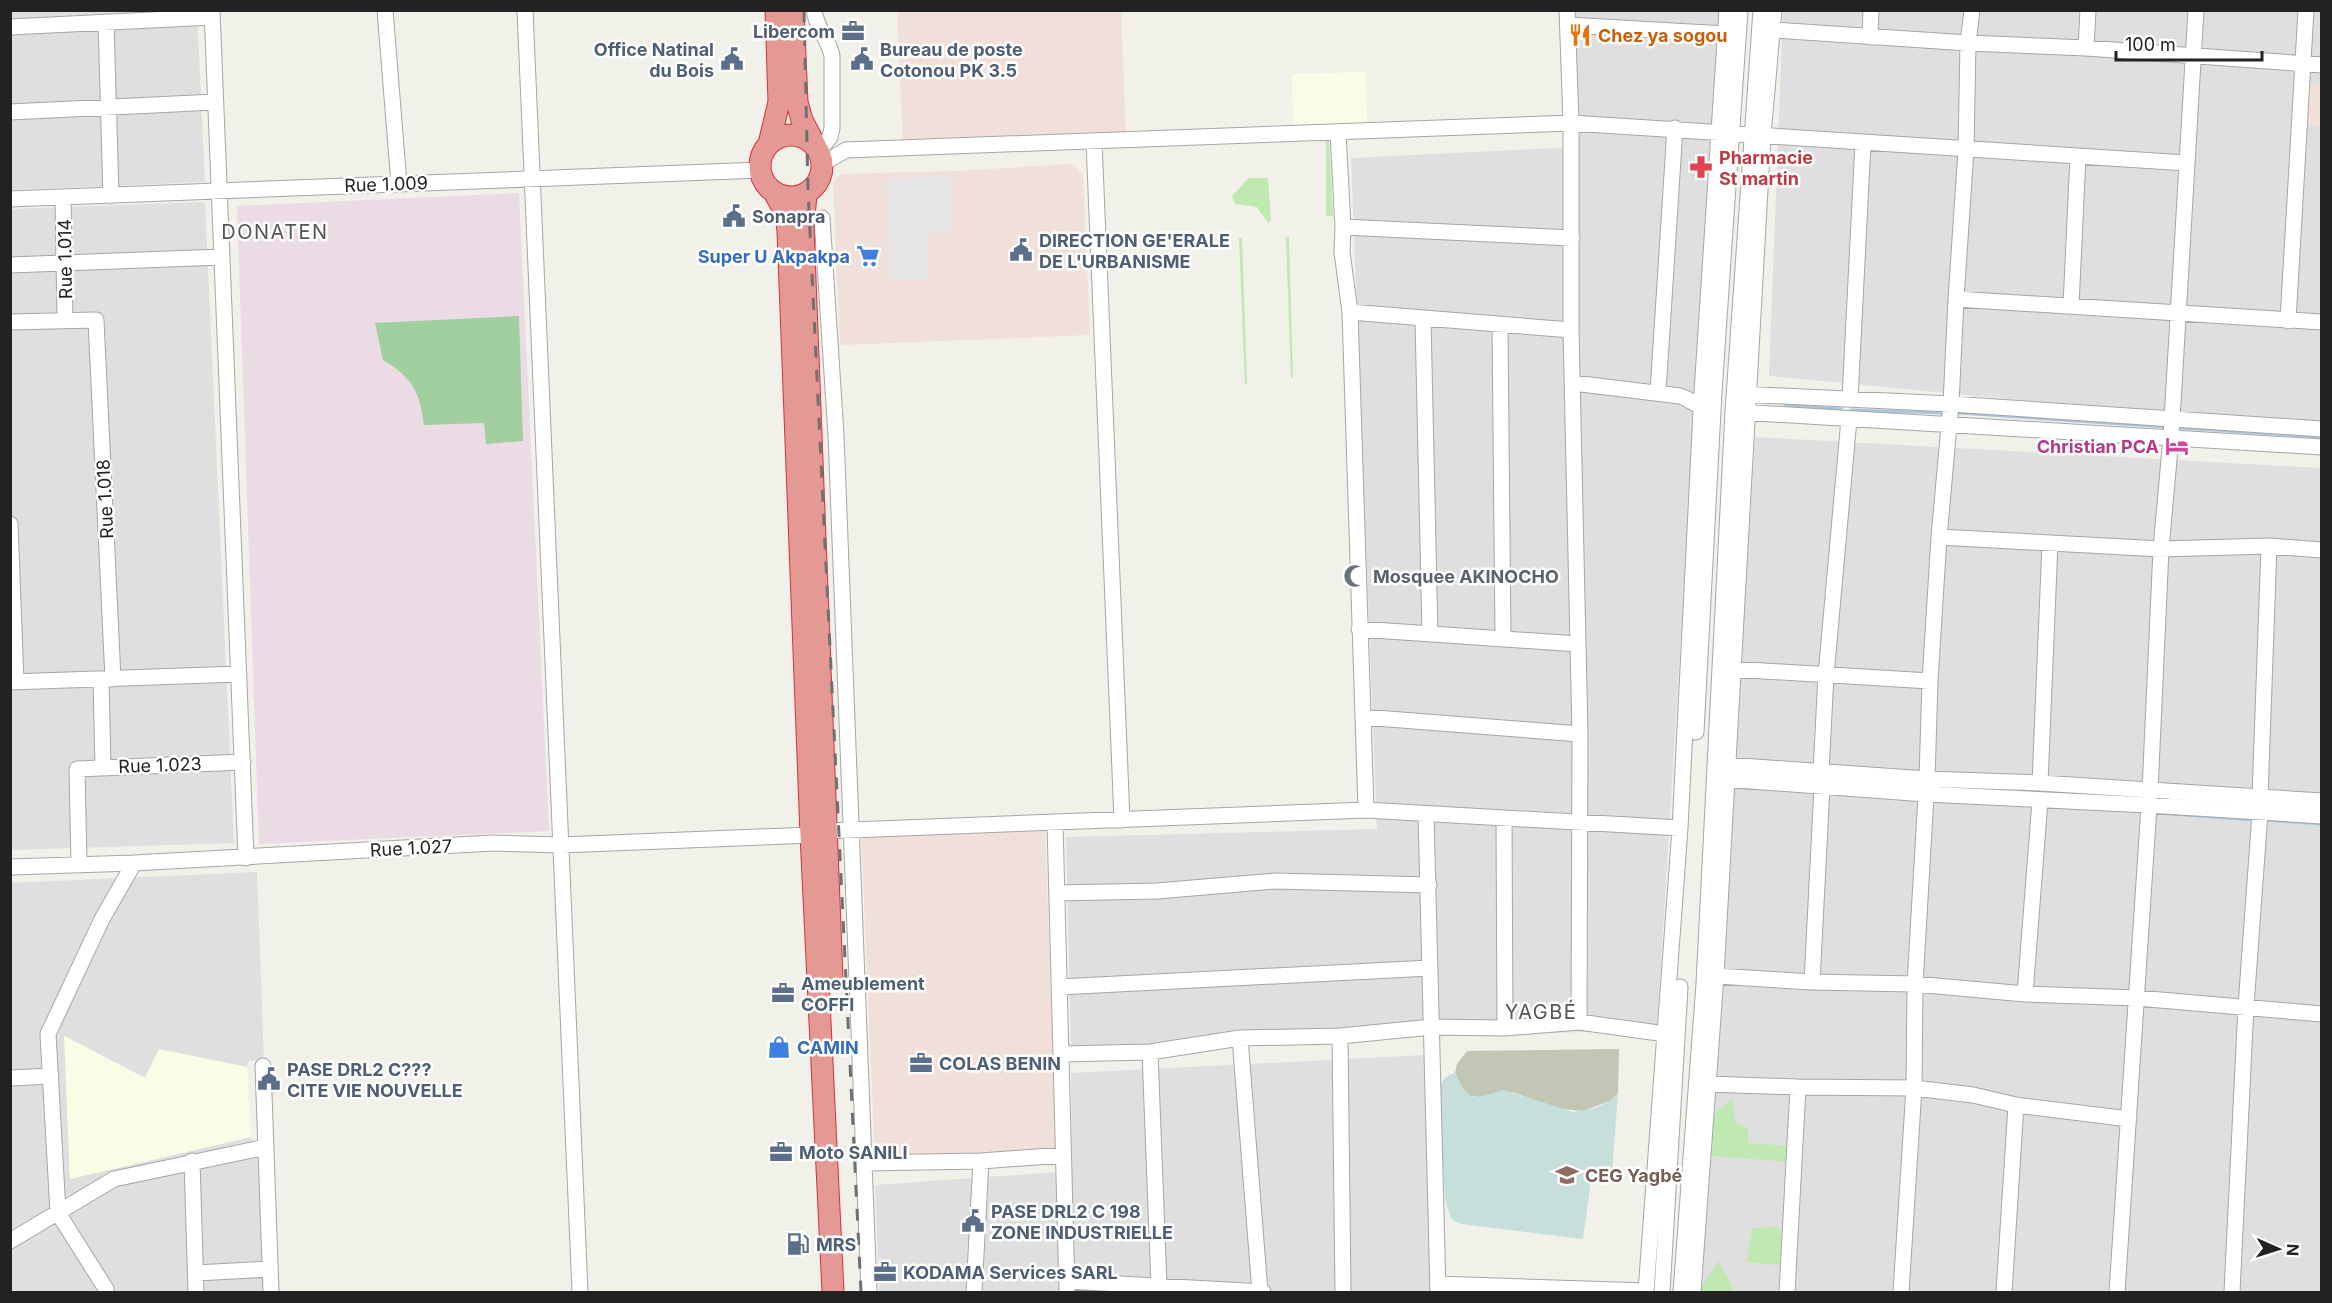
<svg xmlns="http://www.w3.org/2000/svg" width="2332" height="1303" font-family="Inter,sans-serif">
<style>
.residential{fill:#e0dfdf}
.commercial{fill:#f1e0d9}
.industrial{fill:#eadbe4}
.education{fill:#f8fee5}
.construction{fill:#c2c6b4}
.grass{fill:#bfe9b1}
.forest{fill:#a1cf9f}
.wetland{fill:#c6dfda}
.parking{fill:#e6e6e6}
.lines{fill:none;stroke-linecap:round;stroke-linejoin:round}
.stream{stroke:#abc5dd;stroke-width:3}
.minor-casing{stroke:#a6a6a6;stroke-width:17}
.highway-casing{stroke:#d6303f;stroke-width:23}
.minor{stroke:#fff;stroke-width:15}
.highway{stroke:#e59994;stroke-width:21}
.rail{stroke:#707070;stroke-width:3;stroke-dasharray:12 12;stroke-linecap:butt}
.labels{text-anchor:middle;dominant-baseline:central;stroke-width:5;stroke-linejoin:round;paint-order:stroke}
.service-label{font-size:18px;font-weight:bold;fill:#4e5e75;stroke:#fff;text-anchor:start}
.food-label{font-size:18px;font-weight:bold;fill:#c56008;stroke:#fff;text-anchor:start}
.health-label{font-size:18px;font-weight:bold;fill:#be3a42;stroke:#fff;text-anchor:start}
.street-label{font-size:18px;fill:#222;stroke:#fff}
.shop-label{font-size:18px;font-weight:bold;fill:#366cbe;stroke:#fff;text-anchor:end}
.hotel-label{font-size:18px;font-weight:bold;fill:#b23c85;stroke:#fff;text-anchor:end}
.worship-label{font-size:18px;font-weight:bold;fill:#5b616d;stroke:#fff;text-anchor:start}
.education-label{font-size:18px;font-weight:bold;fill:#785e54;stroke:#fff;text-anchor:start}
.neighbourhood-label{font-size:20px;letter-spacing:1.5px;fill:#555;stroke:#fff}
</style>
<rect width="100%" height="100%" fill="#f1f1e9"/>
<!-- residential -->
<path class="residential" d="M10 11H197L205 182 11 190Z
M1575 11H1719L1657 1030 1071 1047 1066 837 1377 829 1351 158 1578 147Z
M1783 11H2321V429L1769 376Z
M205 202 234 843 11 850 10 209Z
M1755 437 2321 468V1292H1700Z
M257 872 264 1060 248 1061 247 1067 159 1050 145 1078 65 1036 70 1179 251 1137 261 1159 265 1292H11L10 883Z
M1425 1055 1431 1292H879L875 1185 1072 1171 1071 1073Z"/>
<!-- commercial -->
<path class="commercial" d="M897 11H1121L1126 135 903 143Z
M2304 83 2321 84V126L2302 125Z
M1072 164 1083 174 1090 335 840 345 833 183 840 174 955 171Z
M1045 824 1056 1152 875 1159 861 833Z"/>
<!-- industrial -->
<path class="industrial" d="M519 193 549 831 259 844 237 206Z"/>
<!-- education -->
<path class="education" d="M1366 72 1367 126 1293 128 1292 74Z
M64 1036 145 1078 159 1049 247 1067 251 1137 70 1179Z"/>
<!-- construction -->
<path class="construction" d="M1619 1049 1618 1093 1610 1101 1583 1111 1560 1109 1512 1092 1480 1097 1471 1096 1463 1089 1455 1073 1457 1064 1467 1051Z"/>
<!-- grass -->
<path class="grass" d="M1326 139H1329L1333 216H1326Z
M1249 178H1268L1271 221 1268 223 1257 207 1235 204 1232 196Z
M1286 237H1289L1293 378H1291Z
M1239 238H1242L1247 384H1245Z
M1733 1098 1735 1123 1748 1128V1143L1789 1146 1788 1162 1712 1156 1711 1117Z
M1777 1227 1789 1237 1785 1266 1747 1262 1752 1228Z
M1719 1261 1735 1292H1700V1288Z"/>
<!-- forest -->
<path class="forest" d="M519 316 523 441 486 444 484 423 424 425C420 392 412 377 383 360L375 323Z"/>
<!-- wetland -->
<path class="wetland" d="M1455 1073 1463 1089 1471 1096 1480 1097 1503 1090 1573 1112 1596 1108 1610 1101 1618 1093 1612 1173H1592L1583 1239 1461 1224 1452 1220 1445 1200 1439 1085 1447 1076Z"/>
<!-- parking -->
<path class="parking" d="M951 176 953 232 927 233 928 279 890 280 886 178Z"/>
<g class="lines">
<!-- stream -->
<path class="stream" d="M1785 405 1841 409
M1851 410 1944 413
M1959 413 2166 427
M2181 428 2322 437
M1733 787 1756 789
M2156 813 2256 820
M2265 820 2322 824"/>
<!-- minor casing -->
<g class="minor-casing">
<path id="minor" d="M212 10 246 858
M385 10 399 184
M525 10 580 1292
M814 10C816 28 829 39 832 56V128L830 137 819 151
M1567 10 1571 123V330L1580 734 1579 1022
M106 22 111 196
M1568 25 1725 34
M10 27 212 17
M1773 30 1968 43 2086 48 2322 65
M1870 37 1871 10
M2086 48 2088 10
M10 112 215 102
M1338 132 1343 227 1342 252 1350 312 1366 810
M1094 141 1122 820
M822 164 846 150 1571 123 2186 163
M63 197 65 321
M10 199 761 170
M822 218 836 435 869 1292
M1343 227 1572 238
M10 265 222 257
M1956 299 2322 322
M2071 306 2078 156
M1350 312 1571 330
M1423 320 1430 634
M2288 321 2306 10
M10 322 96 320 113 679
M1500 326 1503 639
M1573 383 1680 396C1690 399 1696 406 1706 409
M1658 392 1675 128
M1739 394 1951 404 2322 429
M1850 399 1863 143
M1739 412 2322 447
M10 524 16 682
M1939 537 2161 549 2269 546 2322 550
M1359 629 1578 644
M1732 669 1930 681
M101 679 103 768
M10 682 239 674
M1363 717 1580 734
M1696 732 1714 392 1740 10
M1727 765 1927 779 2040 783 2322 801
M1821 772 1826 675 1849 419
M1725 779 1926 794 2148 805 2322 816
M2040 783 2050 543
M2260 797 2269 546
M1426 814 1438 1292
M1504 818 1505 1028
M1055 823 1067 1292
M826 831 1366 810 1680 828
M79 864 77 769 243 762
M10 867 134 863 493 843 561 845 811 835
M1057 893 1157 891 1275 881 1429 885
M1716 976 1812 982 1915 984 2025 994 2137 998 2322 1014
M1812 982 1822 787
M1059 987 1430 968
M2025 994 2040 801
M1340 1036 1343 1292
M1240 1038 1260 1292
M1150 1052 1159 1286
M1061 1054 1150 1052 1240 1038 1340 1036 1432 1027 1505 1028 1579 1022 1666 1034
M263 1066 271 1292
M10 1078 51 1076
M1707 1084 1798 1087 1914 1088 1973 1095 2016 1105 2129 1119
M192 1161 196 1292
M864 1163 981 1161 1063 1155
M10 1241 114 1179 266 1147
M196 1273 270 1269
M1067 1281 1263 1292
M1438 1284 1646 1291
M106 1292V1289L58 1213 48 1034 102 919 134 863
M974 1292 981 1161
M1646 1292 1680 828 1702 392 1727 10
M1662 1292 1680 987
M1681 1292 1704 984 1733 411 1761 10
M1693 1292 1716 976 1763 136 1774 10
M1787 1292 1798 1087
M1901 1292 1914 1088 1915 984 1927 779 1930 681 1939 537 1951 404 1956 299 1966 150 1968 43 1972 10
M2004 1292 2016 1105
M2117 1292 2150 791 2161 549 2171 437 2196 10
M2232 1292 2246 1006 2260 813"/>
</g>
<!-- highway casing -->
<g class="highway-casing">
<path id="highway" d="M793 10 797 102 802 120 815 145
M760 166a31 31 0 1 1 62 0a31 31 0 1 1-62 0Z
M769 144 779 102 776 10
M774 192 786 214 788 231 811 835 833 1292
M808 192 806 195 803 227 832 979"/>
</g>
<!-- minor -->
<use href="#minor" class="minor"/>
<!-- highway -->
<use href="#highway" class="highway"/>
<!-- rail -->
<path class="rail" d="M804 10 808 191 861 1292"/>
</g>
<!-- icons -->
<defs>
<g id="office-bare" transform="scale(1.8)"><path d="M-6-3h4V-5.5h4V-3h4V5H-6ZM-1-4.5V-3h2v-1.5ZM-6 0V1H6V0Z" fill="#5c6f8a" stroke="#fff" stroke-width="2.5" paint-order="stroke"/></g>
<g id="restaurant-bare" transform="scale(1.8)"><path d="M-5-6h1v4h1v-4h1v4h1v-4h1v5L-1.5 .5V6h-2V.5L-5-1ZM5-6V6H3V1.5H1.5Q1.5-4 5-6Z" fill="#e8710a" stroke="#fff" stroke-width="2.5" paint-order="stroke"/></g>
<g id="civic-bare" transform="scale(1.8)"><path d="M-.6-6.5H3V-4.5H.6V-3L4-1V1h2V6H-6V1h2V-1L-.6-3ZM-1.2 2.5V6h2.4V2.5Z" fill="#5c6f8a" stroke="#fff" stroke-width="2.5" paint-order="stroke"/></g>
<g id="pharmacy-bare" transform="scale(1.8)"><path d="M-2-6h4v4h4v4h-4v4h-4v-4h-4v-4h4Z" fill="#e0444e" stroke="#fff" stroke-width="2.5" paint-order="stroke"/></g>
<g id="supermarket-bare" transform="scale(1.8)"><path d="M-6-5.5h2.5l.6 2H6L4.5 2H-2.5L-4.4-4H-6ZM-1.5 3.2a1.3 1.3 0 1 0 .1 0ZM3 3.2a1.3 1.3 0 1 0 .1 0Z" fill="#3f7fe0" stroke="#fff" stroke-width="2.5" paint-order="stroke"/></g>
<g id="hotel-bare" transform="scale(1.8)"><path d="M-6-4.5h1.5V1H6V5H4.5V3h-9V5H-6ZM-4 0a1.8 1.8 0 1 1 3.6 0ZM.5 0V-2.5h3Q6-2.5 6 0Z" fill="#d1479c" stroke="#fff" stroke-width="2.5" paint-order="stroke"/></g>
<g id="mosque-bare" transform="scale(1.8)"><path d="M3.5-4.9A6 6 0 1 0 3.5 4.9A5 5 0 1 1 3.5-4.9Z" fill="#6b7280" stroke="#fff" stroke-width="2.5" paint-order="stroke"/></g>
<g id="shop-bare" transform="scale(1.8)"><path d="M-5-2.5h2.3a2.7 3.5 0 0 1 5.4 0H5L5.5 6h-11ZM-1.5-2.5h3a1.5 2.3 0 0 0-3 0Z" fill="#3f7fe0" stroke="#fff" stroke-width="2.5" paint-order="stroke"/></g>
<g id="university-bare" transform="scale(1.8)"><path d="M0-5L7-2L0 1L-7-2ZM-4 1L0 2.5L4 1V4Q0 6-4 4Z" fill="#8d6e63" stroke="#fff" stroke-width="2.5" paint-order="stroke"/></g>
<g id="fuel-bare" transform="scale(1.8)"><path d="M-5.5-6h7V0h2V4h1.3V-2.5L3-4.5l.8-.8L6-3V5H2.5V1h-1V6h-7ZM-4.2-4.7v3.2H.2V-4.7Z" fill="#5c6f8a" stroke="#fff" stroke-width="2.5" paint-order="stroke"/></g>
</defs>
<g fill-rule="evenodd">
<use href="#office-bare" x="853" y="31"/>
<use href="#restaurant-bare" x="1580" y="35"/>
<use href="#civic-bare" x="732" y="59"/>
<use href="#civic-bare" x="862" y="59"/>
<use href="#pharmacy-bare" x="1701" y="167"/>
<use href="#civic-bare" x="734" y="216"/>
<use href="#civic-bare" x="1021" y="250"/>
<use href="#supermarket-bare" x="868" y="256"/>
<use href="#hotel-bare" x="2177" y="446"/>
<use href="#mosque-bare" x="1355" y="576"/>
<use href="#office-bare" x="783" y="993"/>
<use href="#shop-bare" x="779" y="1047"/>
<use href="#office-bare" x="921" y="1063"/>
<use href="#civic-bare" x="269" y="1079"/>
<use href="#office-bare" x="781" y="1152"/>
<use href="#university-bare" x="1567" y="1175"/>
<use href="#civic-bare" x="973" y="1221"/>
<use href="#fuel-bare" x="798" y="1244"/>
<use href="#office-bare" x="885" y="1272"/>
</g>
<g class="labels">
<!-- service labels -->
<g class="service-label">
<text x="835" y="31" text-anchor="end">Libercom</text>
<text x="714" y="49" text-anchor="end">Office Natinal<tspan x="714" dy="21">du Bois</tspan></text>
<text x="880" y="49">Bureau de poste<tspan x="880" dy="21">Cotonou PK 3.5</tspan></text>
<text x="752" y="216">Sonapra</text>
<text x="1039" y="240">DIRECTION GE'ERALE<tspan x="1039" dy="21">DE L'URBANISME</tspan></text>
<text x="801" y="983">Ameublement<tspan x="801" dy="21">COFFI</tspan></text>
<text x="939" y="1063">COLAS BENIN</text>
<text x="287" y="1069">PASE DRL2 C???<tspan x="287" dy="21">CITE VIE NOUVELLE</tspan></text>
<text x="799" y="1152">Moto SANILI</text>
<text x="991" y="1211">PASE DRL2 C 198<tspan x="991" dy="21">ZONE INDUSTRIELLE</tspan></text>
<text x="816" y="1244">MRS</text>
<text x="903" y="1272">KODAMA Services SARL</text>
</g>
<!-- food labels -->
<g class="food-label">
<text x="1598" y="35">Chez ya sogou</text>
</g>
<!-- health labels -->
<g class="health-label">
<text x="1719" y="157">Pharmacie<tspan x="1719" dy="21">St martin</tspan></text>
</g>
<!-- street labels -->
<g class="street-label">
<text transform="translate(386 184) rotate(-2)">Rue 1.009</text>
<text transform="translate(65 259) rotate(-91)">Rue 1.014</text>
<text transform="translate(105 499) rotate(-93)">Rue 1.018</text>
<text transform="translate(160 765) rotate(-2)">Rue 1.023</text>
<text transform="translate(411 848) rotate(-3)">Rue 1.027</text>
</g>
<!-- shop labels -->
<g class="shop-label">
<text x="850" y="256">Super U Akpakpa</text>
<text x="797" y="1047" text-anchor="start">CAMIN</text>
</g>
<!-- hotel labels -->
<g class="hotel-label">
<text x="2159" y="446">Christian PCA</text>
</g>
<!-- worship labels -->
<g class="worship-label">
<text x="1373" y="576">Mosquee AKINOCHO</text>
</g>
<!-- education labels -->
<g class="education-label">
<text x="1585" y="1175">CEG Yagbé</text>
</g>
<!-- neighbourhood labels -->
<g class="neighbourhood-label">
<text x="275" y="232">DONATEN</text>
<text x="1541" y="1012">YAGBÉ</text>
</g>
</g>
<!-- border -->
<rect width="2332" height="1303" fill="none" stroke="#222222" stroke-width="24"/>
<!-- north arrow -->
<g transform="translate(2278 1249) rotate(93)" stroke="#ffffff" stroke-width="4.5" paint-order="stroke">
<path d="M0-4.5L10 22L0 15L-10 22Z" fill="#222222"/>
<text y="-9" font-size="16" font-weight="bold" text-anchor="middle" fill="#222222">N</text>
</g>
<!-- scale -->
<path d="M2116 51v9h146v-9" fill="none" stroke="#222222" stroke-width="3"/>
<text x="2125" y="51" font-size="18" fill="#222222" stroke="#ffffff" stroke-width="4.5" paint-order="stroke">100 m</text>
</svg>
